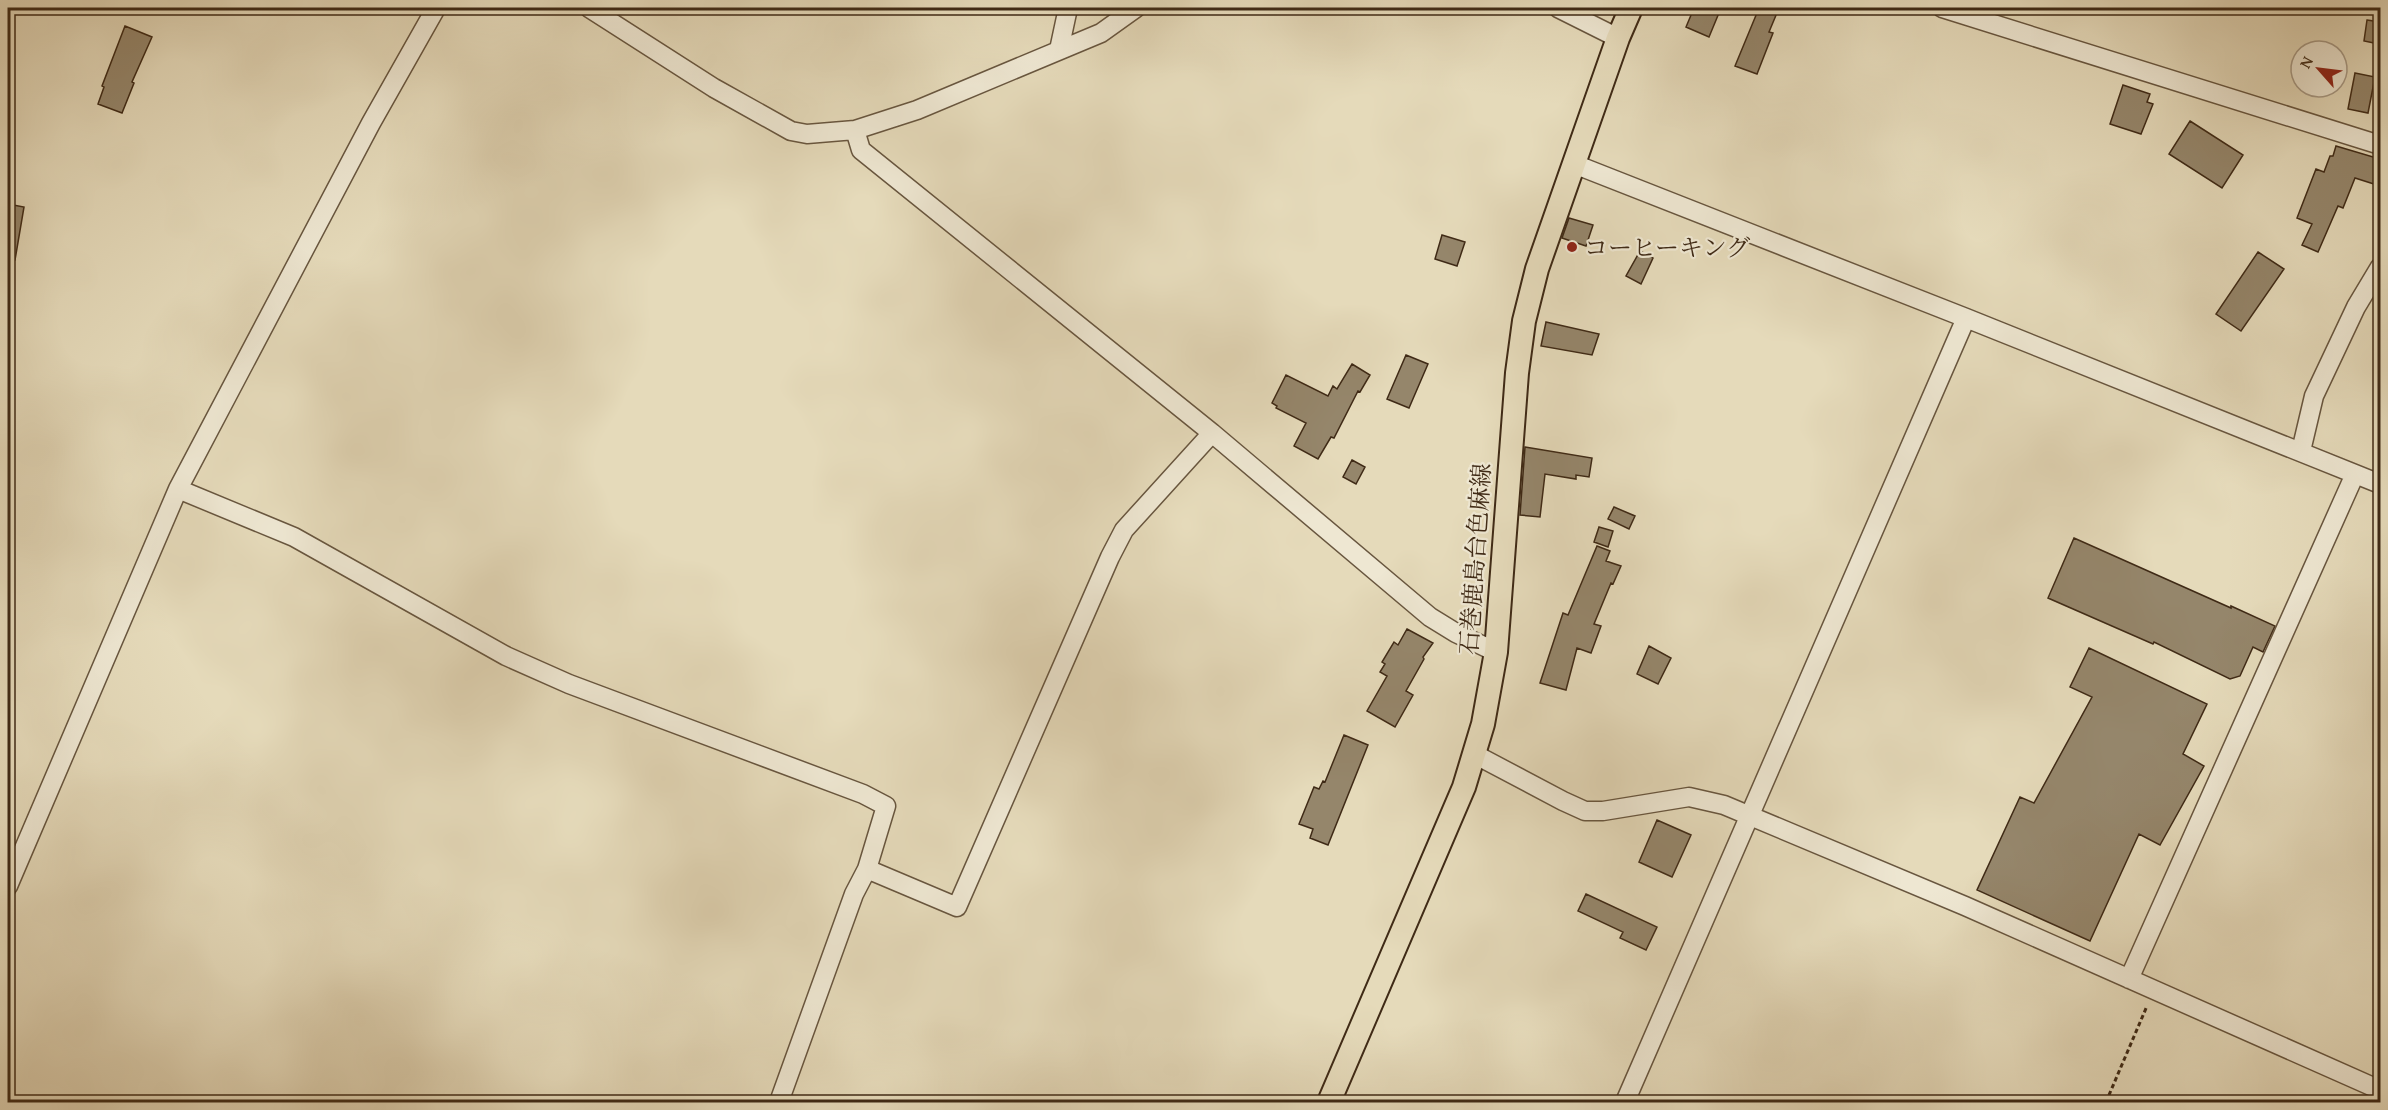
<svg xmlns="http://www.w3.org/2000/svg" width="2388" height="1110" font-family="'Gentium Book Plus','Noto Serif JP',serif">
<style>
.building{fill:#95866b;stroke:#3f2a16;stroke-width:1.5}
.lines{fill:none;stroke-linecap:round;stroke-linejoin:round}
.minor-casing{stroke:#68563f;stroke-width:21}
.major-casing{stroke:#3f2a16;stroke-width:26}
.path{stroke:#3f2a16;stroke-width:3;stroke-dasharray:4.5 3;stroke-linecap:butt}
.minor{stroke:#eee7d2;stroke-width:18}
.major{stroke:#e5daba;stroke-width:22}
.poi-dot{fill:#8f2418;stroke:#eee7d2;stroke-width:2}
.labels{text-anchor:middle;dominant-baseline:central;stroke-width:4.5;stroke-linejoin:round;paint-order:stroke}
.poi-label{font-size:24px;fill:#3f2a16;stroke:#eee7d2;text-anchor:start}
.street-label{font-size:24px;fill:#3f2a16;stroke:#eee7d2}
</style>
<rect width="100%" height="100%" fill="#e5daba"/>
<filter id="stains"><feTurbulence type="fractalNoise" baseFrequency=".00333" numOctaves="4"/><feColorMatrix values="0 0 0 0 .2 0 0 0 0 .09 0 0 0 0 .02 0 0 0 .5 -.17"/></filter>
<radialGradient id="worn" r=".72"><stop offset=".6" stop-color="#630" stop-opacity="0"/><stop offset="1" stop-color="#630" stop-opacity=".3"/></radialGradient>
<!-- building -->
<path class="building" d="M1694 8H1721L1709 37 1686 27Z
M1759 8H1779L1769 32 1773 33 1757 74 1735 66Z
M2367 20 2380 22 2379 44 2364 41Z
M125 26 152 37 132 82 134 83 122 113 98 104 104 87 102 86Z
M2355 73 2375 77 2368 113 2348 109Z
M2123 85 2150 94 2147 102 2153 104 2141 134 2110 124Z
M2190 121 2243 155 2222 188 2169 154Z
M2336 146 2380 159V186L2355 178 2343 208 2338 206 2318 252 2302 245 2312 224 2297 218 2316 169 2324 172 2330 156H2333Z
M8 204 24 207 15 260 8 259Z
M1569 218 1593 225 1586 246 1562 238Z
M1442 235 1465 242 1457 266 1435 259Z
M1640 251 1653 258 1641 284 1626 276Z
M2258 252 2284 269 2241 331 2216 314Z
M1546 322 1599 334 1592 355 1541 346Z
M1406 355 1428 364 1409 408 1387 399Z
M1352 364 1370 375 1360 392 1358 391 1334 438 1331 437 1318 459 1294 446 1306 423 1276 408 1277 406 1272 403 1286 375 1328 396 1333 386 1337 389Z
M1525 447 1592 458 1589 477 1576 475V479L1545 474 1540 517 1520 515Z
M1352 460 1365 467 1356 484 1343 477Z
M1614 507 1635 516 1629 529 1608 519Z
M1599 527 1613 531 1608 547 1594 542Z
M2074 538 2231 608V606L2275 626 2263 652 2253 647 2240 676 2230 679 2154 642 2153 644 2048 598Z
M1597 546 1610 551 1606 561 1621 566 1613 584 1611 583 1594 624 1601 626 1591 653 1577 648 1566 690 1540 683 1563 613 1568 615Z
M1407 629 1433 643 1423 657 1424 659 1406 691 1413 695 1395 727 1367 711 1387 676 1380 672 1385 664 1382 662 1394 642 1398 645Z
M1649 646 1671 658 1658 684 1637 674Z
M2089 648 2207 704 2183 754 2204 766 2160 845 2139 834 2090 941 1977 890 2020 797 2034 803 2092 697 2070 687Z
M1344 735 1368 745 1328 845 1310 838 1313 829 1299 824 1314 787 1319 789 1323 781 1325 782Z
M1657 820 1691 835 1672 877 1639 862Z
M1586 894 1657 927 1646 950 1620 938 1623 932 1578 911Z"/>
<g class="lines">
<!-- minor casing -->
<g class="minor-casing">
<path id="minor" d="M589 8 714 88 791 131 807 134 855 130 917 110 1101 33 1136 8
M1558 8 1618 38
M1942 8 2380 145
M1059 50 1068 8
M855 130 861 150 1212 433 1430 617 1456 633 1496 652
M1574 164 1966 318 2380 484
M2301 451 2314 396 2356 307 2380 267
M178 489 294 537 506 656 569 684 863 794 886 806 867 869 854 894 779 1102
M1476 755 1563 801 1585 811H1603L1689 797 1724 805 1965 906 2380 1090
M867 869 957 907 1110 557 1124 530 1212 433
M8 886 178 489 371 123 436 8
M2129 979 2355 474
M1625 1102 1966 318"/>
</g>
<!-- major casing -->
<g class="major-casing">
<path id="major" d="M1329 1102 1464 787 1483 724 1496 652 1517 373 1524 321 1537 269 1618 38 1631 8"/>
</g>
<!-- path -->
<path class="path" d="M2106 1102 2147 1006"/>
<!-- minor -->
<use href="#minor" class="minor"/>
<!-- major -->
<use href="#major" class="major"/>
</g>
<!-- markers -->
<circle class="poi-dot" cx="1572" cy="247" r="6"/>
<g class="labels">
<!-- poi labels -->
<g class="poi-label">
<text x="1584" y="247">コーヒーキング</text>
</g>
<!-- street labels -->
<g class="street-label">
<text transform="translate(1475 559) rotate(-86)">石巻鹿島台色麻線</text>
</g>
</g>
<!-- margin -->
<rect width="2388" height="1110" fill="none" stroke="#e5daba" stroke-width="30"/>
<rect x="9" y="9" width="2370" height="1092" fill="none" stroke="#3f2a16" stroke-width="3"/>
<rect x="15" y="15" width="2358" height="1080" fill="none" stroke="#3f2a16" stroke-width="1.5"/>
<!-- north arrow -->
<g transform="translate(2319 69) rotate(298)"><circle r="28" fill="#eee7d2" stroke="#a89b87" stroke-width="1.5"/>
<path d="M0-4.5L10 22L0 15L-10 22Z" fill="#8f2418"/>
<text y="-9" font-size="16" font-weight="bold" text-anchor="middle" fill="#3f2a16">N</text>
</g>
<rect width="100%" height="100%" filter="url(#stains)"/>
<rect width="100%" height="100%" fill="url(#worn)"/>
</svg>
